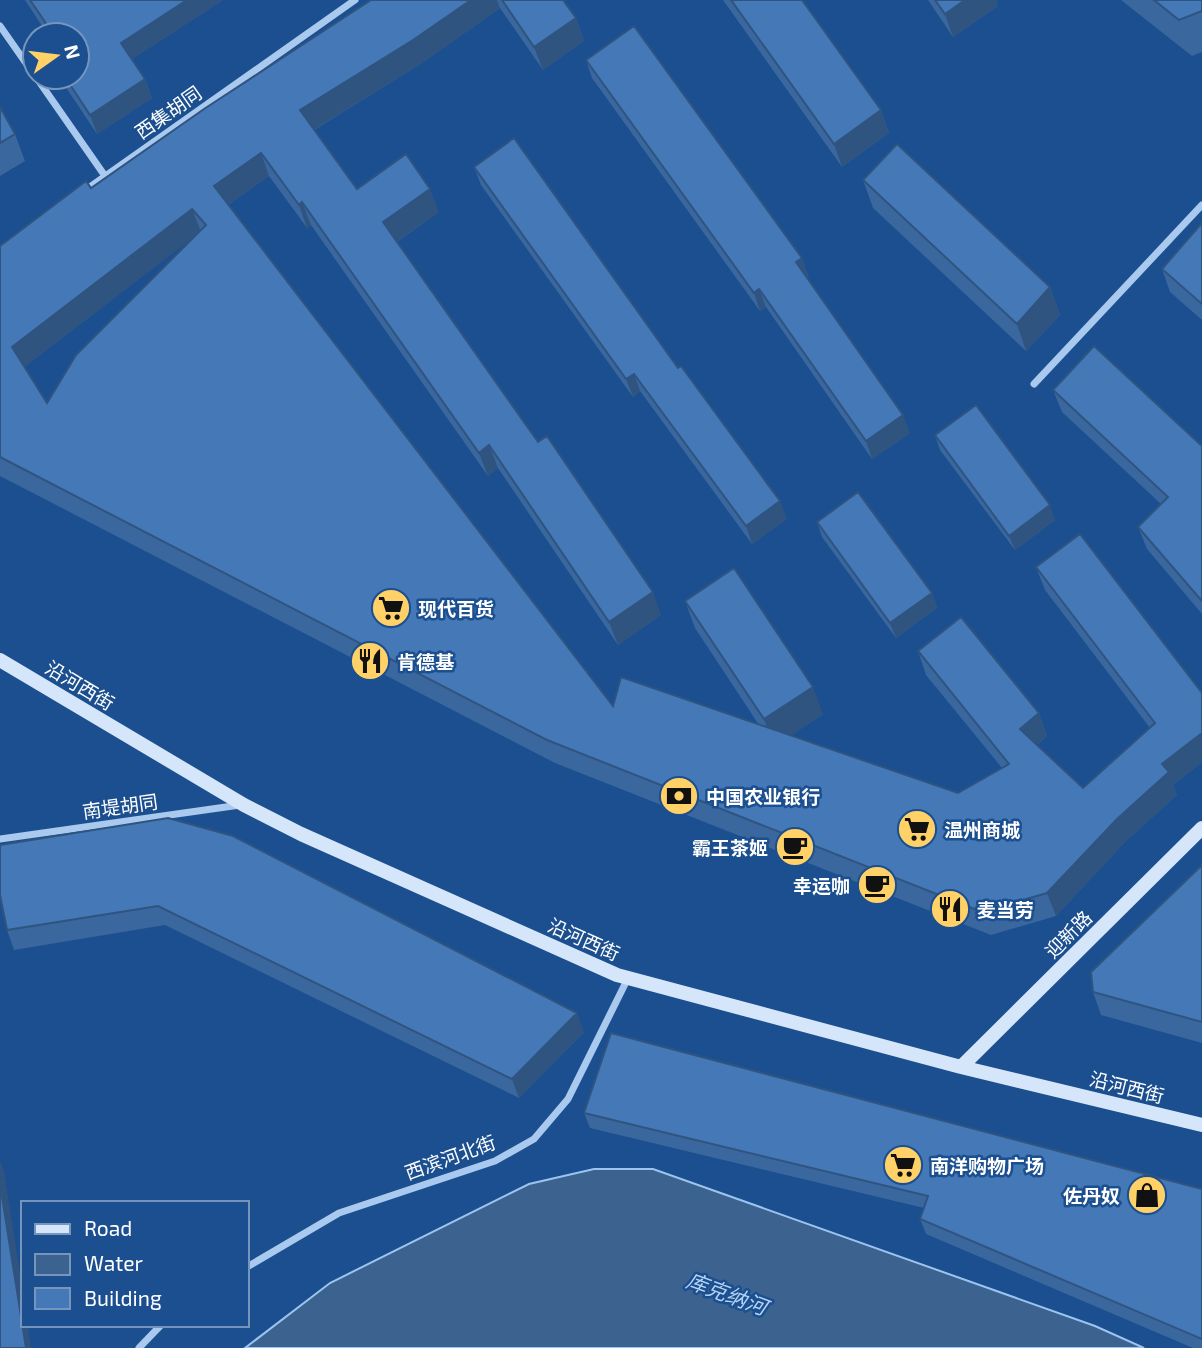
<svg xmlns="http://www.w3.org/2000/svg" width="1202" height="1348" font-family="'Exo 2','Noto Sans SC',sans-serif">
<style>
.water{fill:#3c6290;stroke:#9cc4f0;stroke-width:2}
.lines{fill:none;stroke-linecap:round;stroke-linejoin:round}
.street{stroke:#a9c9ee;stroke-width:7}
.secondary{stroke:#d6e6fa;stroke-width:14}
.wall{fill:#3a679d;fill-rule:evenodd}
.shaded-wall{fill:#305480}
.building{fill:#4478b7;stroke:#305480;stroke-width:2;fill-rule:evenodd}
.labels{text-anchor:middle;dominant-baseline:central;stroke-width:5;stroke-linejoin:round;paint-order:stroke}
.street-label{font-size:19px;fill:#fff;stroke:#1b4f8f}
.poi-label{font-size:19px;font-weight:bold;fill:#fff;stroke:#1b4f8f;text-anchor:start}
.water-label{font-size:21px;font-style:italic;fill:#b5d3f5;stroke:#1b4f8f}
</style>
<rect width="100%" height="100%" fill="#1b4f8f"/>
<!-- water -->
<path class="water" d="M594 1169H653L1095 1326 1144 1348H245L330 1283 529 1184Z"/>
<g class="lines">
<!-- street -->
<path class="street" d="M0 26 35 76
M36 77 105 176
M84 191 355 0
M1034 384 1202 205
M0 839 240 805
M247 1267 339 1213 495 1161 534 1139 568 1099 628 978
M139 1348 161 1325"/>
<!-- secondary -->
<path class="secondary" d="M0 660 244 805 301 834 617 975 961 1067 1202 1125
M961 1067 1202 828"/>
</g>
<!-- wall -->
<path class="wall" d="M25 0H223L132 59 145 79 152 98 97 134 59 77H77V35H48Z
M371 0H563L576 18 584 41 543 70 500 8 422 63 314 130 357 189 439 212 397 242 661 615 618 645 498 468 488 476 311 225 307 228 269 176 228 205 613 706 759 725 695 628 685 601 823 714 790 736 958 793 1002 768 926 675 918 651 1039 713 1047 736 1037 745 1083 788 1150 728 1045 590 1036 567 1202 693V762L1173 785 1177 795 1125 842 1056 916 991 935 555 763 0 476V246L91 188ZM195 236 47 403 24 367Z
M723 0H802L881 110 889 133 842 167Z
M928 0H996L998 6 953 37Z
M1121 0H1202V52L1192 56Z
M586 60 802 258 808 276 807 277 910 433 872 459 766 307 760 311 592 78Z
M0 107 15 134 25 161 0 176Z
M474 167 787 519 752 544 640 391 633 397 481 185Z
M863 180 1050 287 1060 315 1026 351 873 208Z
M1202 223V320L1170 292 1162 269Z
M1053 390 1202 446V614L1147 549 1138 527 1161 504 1062 412Z
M935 435 1055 520 1015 550 940 450Z
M817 522 932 593 937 608 896 638 822 537Z
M233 836 584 1032 519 1098 165 925 14 950 7 930Z
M1202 865V1043L1101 1015 1093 992Z
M584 1113 1202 1189V1348H1193L926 1234 920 1219 924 1208 590 1128Z"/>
<!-- shaded-wall -->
<path class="shaded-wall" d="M187 0H223L128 62 121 43Z
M471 0H497L500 8 422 63 308 133 300 110Z
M965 0H996L998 6 953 37 945 14Z
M576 18 584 41 543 70 534 47Z
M145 79 152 98 97 134 90 115Z
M881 110 889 133 842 167 834 144Z
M261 153 269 176 222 209 214 186Z
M430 189 439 212 392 245 383 222Z
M302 202 311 225 307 228 299 205Z
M192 209 201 232 20 370 12 347Z
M802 258 808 276 803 280 796 262Z
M1050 287 1060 315 1026 351 1017 324Z
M759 289 766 307 760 311 754 293Z
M634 374 640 391 633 397 626 379Z
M903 415 910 433 872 459 866 441Z
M489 445 498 468 488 476 479 453Z
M780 501 787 519 752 544 746 526Z
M1050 505 1055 520 1015 550 1009 536Z
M653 592 661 615 618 645 609 622Z
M932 593 937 608 896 638 890 623Z
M813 687 823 714 774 747 764 719Z
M1039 713 1047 736 1028 752 1020 729Z
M1202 733V762L1173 785 1177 795 1125 842 1056 916 1047 893 1162 764Z
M577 1013 584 1032 519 1098 512 1079Z
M0 1161 4 1171 23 1293V1325H28L31 1348H26L0 1184Z"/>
<!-- building -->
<path class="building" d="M30 0H187L121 43 145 79 90 115 65 77H77V35H54Z
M371 0H471L413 40 300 110 357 189 406 154 430 189 383 222 538 442 547 436 653 592 609 622 489 445 479 453 302 202 299 205 261 153 214 186 613 706 621 677 958 793 1009 764 918 651 961 617 1039 713 1020 729 1083 788 1155 723 1036 567 1080 534 1202 693V733L1162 764 1169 772 1117 819 1047 893 982 912 547 740 0 457V246L86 181 91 188 204 109ZM192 209 206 225 76 355 47 403 12 347Z
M502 0H563L576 18 534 47Z
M731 0H802L881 110 834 144Z
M935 0H965L945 14Z
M1154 0H1202V11L1179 20Z
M634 26 802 258 796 262 903 415 866 441 759 289 754 293 586 60Z
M0 107 15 134 0 143Z
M514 138 678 368 681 366 780 501 746 526 634 374 626 379 474 167Z
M897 144 1050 287 1017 324 863 180Z
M1202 223V304L1162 269Z
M1094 346 1202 446V601L1138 527 1168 497 1053 390Z
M976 405 1050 505 1009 536 935 435Z
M858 492 932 593 890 623 817 522Z
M734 568 813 687 764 719 685 601Z
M168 818 233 836 577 1013 512 1079 158 906 7 930 0 895V845Z
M1202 865V1022L1093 992 1091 972Z
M611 1033 1202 1189V1339L920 1219 928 1196 584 1113Z
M0 1184 26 1348H0Z"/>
<!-- icons -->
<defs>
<g id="supermarket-disc" transform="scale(2.0125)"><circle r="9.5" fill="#ffd166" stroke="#1b4f8f"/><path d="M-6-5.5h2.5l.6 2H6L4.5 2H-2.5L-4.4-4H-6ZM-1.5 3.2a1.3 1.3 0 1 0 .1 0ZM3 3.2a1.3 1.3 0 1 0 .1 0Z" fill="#111"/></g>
<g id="restaurant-disc" transform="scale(2.0125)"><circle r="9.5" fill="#ffd166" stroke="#1b4f8f"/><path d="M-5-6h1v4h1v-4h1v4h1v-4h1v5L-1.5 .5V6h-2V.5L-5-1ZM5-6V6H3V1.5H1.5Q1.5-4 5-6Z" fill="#111"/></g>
<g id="bank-disc" transform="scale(2.0125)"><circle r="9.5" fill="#ffd166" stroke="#1b4f8f"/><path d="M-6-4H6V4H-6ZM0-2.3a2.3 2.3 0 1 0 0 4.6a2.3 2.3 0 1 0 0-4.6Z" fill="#111"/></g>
<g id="cafe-disc" transform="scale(2.0125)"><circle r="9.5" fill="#ffd166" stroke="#1b4f8f"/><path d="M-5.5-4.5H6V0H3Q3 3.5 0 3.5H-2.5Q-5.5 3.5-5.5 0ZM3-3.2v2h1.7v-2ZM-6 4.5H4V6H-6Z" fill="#111"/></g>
<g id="shop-disc" transform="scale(2.0125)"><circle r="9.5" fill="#ffd166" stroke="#1b4f8f"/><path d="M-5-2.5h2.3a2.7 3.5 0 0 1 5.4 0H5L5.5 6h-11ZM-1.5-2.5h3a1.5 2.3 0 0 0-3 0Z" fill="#111"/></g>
</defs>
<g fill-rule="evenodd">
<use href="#supermarket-disc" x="391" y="608"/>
<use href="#restaurant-disc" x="370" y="661"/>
<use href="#bank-disc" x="679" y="796"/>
<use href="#supermarket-disc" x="917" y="829"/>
<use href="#cafe-disc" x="795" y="847"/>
<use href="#cafe-disc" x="877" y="885"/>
<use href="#restaurant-disc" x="950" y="909"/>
<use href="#supermarket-disc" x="903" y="1165"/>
<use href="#shop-disc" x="1147" y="1195"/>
</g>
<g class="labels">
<!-- street labels -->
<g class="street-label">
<text transform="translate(168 112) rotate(-35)">西集胡同</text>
<text transform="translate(80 685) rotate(31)">沿河西街</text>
<text transform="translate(120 806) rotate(-8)">南堤胡同</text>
<text transform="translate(1068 934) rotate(-45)">迎新路</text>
<text transform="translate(584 939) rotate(24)">沿河西街</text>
<text transform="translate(1127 1087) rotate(14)">沿河西街</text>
<text transform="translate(450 1157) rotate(-20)">西滨河北街</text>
</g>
<!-- poi labels -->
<g class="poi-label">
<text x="418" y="608">现代百货</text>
<text x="397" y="661">肯德基</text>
<text x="706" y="796">中国农业银行</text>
<text x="944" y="829">温州商城</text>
<text x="768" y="847" text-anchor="end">霸王茶姬</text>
<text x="850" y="885" text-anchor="end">幸运咖</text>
<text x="977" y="909">麦当劳</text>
<text x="930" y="1165">南洋购物广场</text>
<text x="1120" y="1195" text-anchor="end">佐丹奴</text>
</g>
<!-- water labels -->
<g class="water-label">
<text transform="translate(727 1293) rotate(20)">库克纳河</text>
</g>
</g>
<!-- legend -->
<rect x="21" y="1201" width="228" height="126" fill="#1b4f8f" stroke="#7695bc" stroke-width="2"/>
<rect x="35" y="1224" width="35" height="10" fill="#d6e6fa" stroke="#7695bc" stroke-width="2"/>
<text x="84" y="1236" font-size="21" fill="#ffffff">Road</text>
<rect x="35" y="1254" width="35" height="21" fill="#3c6290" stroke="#7695bc" stroke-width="2"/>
<text x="84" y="1271" font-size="21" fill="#ffffff">Water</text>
<rect x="35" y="1288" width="35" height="21" fill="#4478b7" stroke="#7695bc" stroke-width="2"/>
<text x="84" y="1306" font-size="21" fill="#ffffff">Building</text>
<!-- north arrow -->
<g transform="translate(56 56) rotate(76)"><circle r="33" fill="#1b4f8f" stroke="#7695bc" stroke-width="2"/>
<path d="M0-5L12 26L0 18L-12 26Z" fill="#ffd166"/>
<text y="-10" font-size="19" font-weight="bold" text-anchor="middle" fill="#ffffff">N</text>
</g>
</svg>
